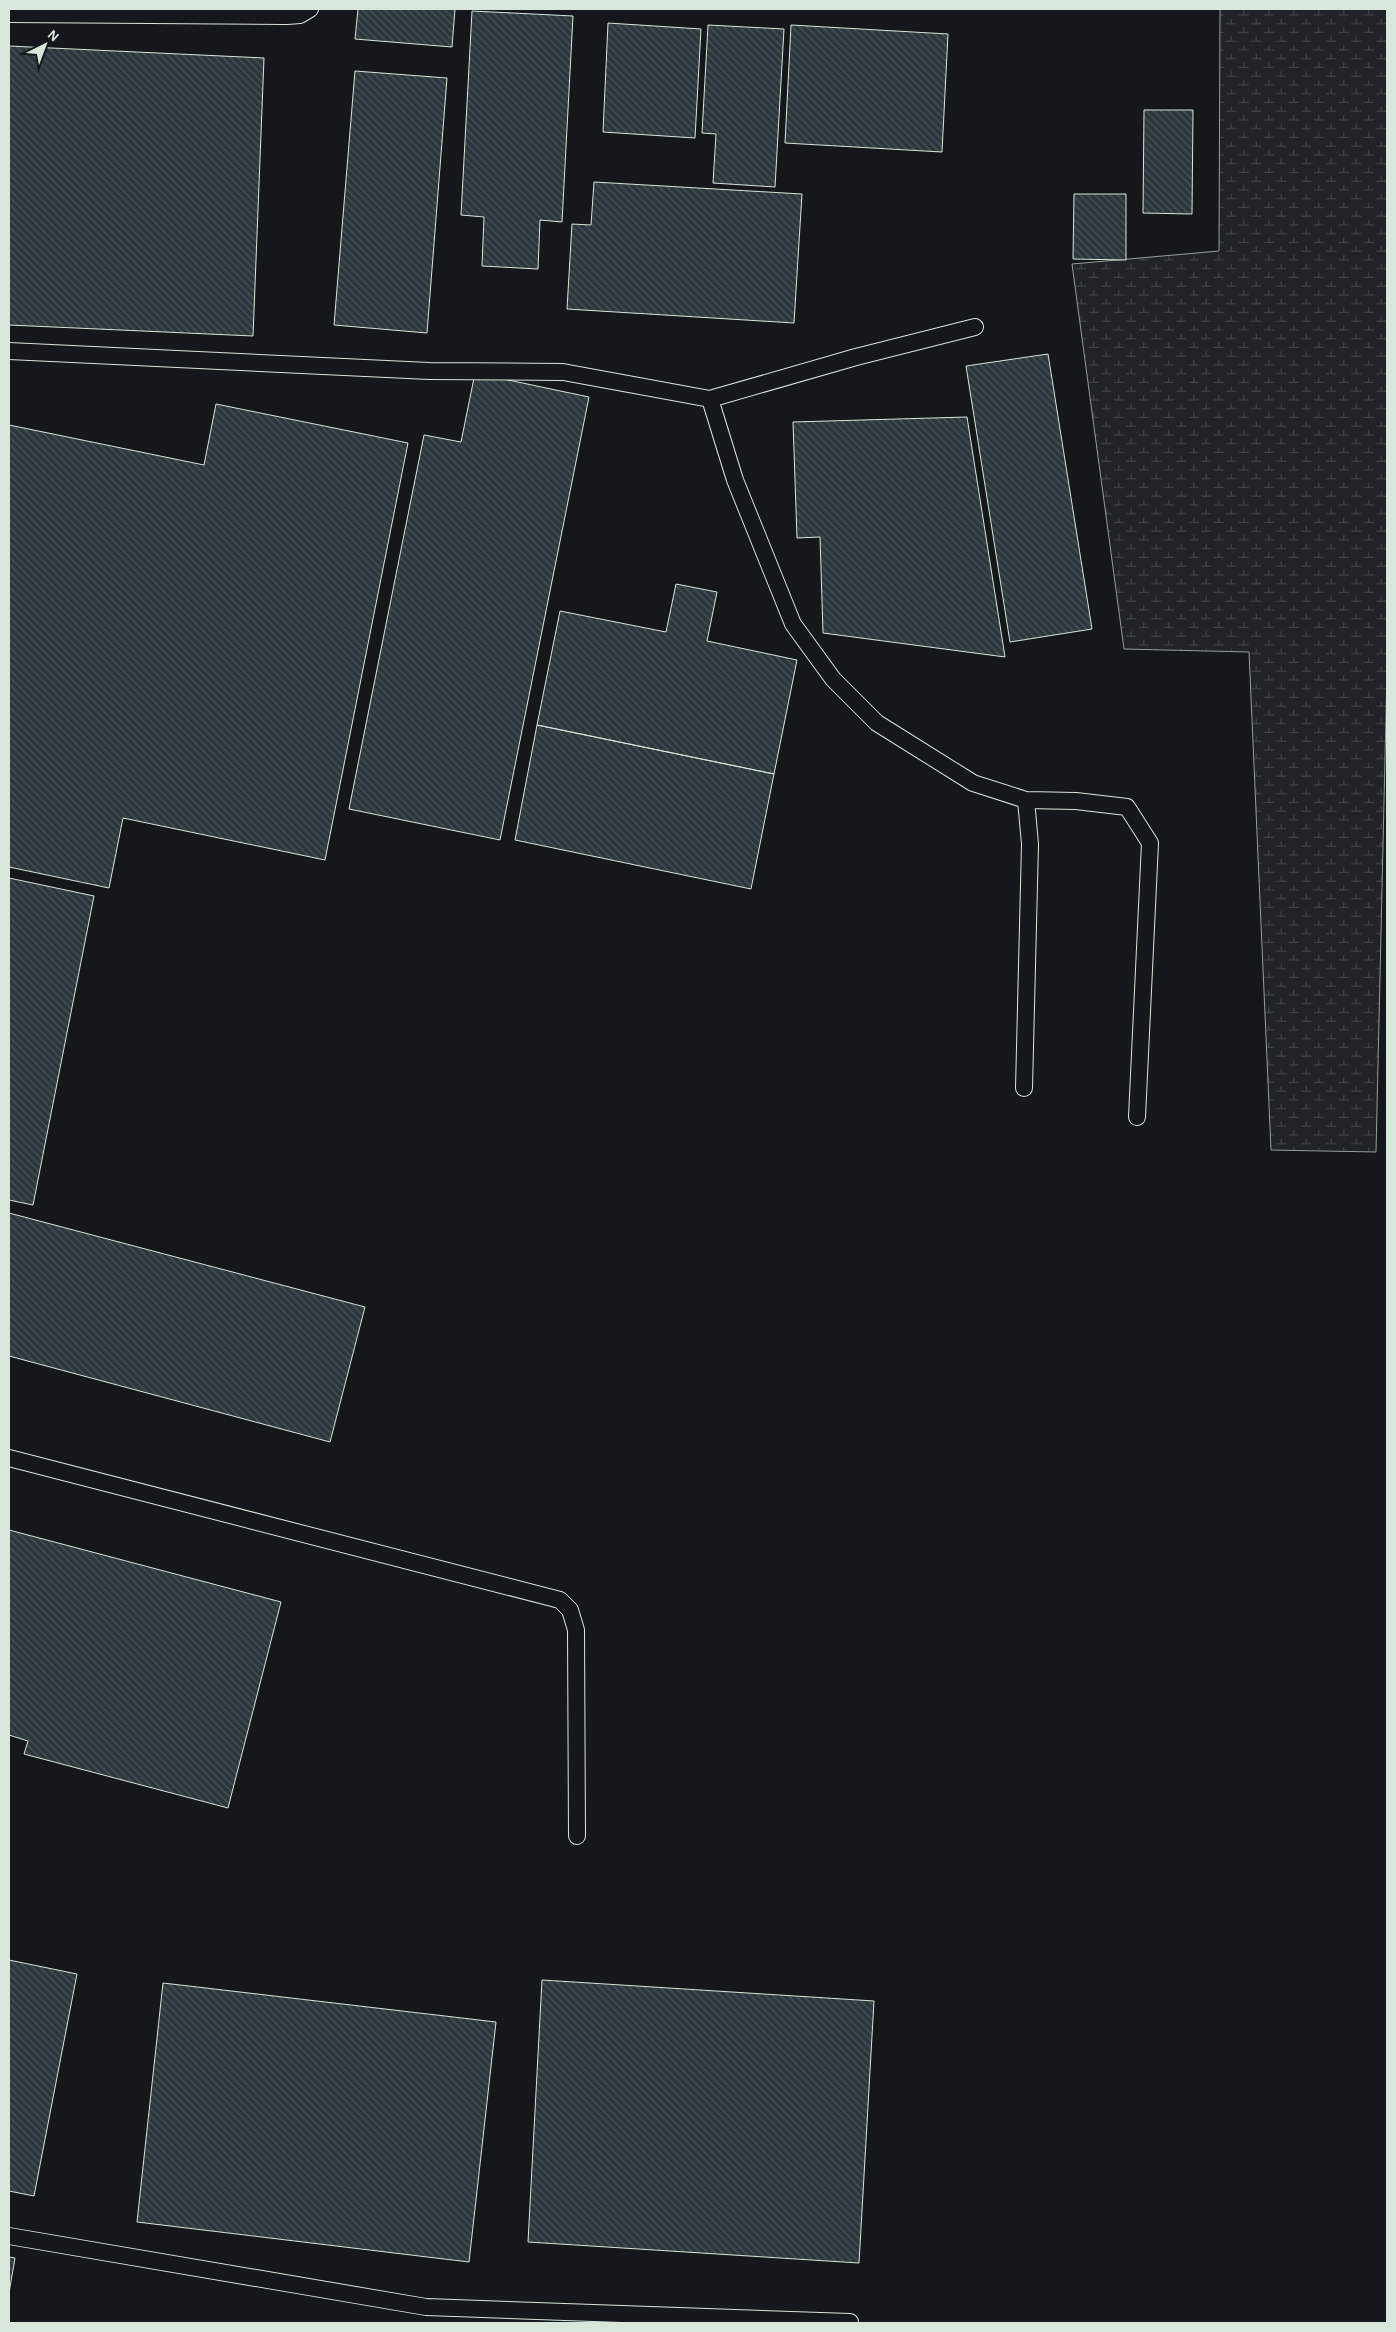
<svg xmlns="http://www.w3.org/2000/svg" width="1396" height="2332" font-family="'Alegreya Sans',sans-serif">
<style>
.wetland{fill:url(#wetland-marsh);stroke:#939e99}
.building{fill:url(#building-back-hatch);stroke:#d8e6dc}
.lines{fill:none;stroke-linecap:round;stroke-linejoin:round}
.lane-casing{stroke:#d8e6dc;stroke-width:18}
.lane{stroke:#14181c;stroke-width:16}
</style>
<defs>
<pattern id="wetland-marsh" width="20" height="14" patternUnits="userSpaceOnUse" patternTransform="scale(1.25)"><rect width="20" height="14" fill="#202428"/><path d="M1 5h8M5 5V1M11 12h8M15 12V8" fill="none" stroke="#404447"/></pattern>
<pattern id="building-back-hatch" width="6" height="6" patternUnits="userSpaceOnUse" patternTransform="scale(1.25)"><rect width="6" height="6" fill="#2c363c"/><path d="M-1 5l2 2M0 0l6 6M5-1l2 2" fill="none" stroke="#4a5358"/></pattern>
</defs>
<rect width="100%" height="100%" fill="#14181c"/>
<!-- wetland -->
<path class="wetland" d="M1220 9H1387V671L1376 1152 1271 1150 1249 652 1124 649 1072 264 1219 251Z"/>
<!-- building -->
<path class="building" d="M358 9H455L452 47 355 39Z
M472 11 573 16 562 222 540 220 538 269 482 266 484 217 461 215Z
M608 23 701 29 695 138 603 132Z
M708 25 784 29 775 187 713 183 716 134 702 133Z
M791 25 948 34 942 152 785 143Z
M9 46 264 58 253 336 9 325Z
M355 71 447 78 427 333 334 325Z
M1144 110H1193L1192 214 1143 213Z
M594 182 802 194 794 323 567 309 572 224 591 225Z
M1074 194H1126V260L1073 259Z
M1048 354 1092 629 1010 642 966 366Z
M475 373 589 397 500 840 349 809 424 435 461 442Z
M216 404 408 443 325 860 123 818 109 888 9 867V425L204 465Z
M967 417 1005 657 823 633 820 537 797 538 793 422Z
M676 584 717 592 707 641 797 660 774 774 537 725 560 611 666 632Z
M537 725 774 774 751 889 515 840Z
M9 878 94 896 33 1205 9 1200Z
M9 1213 365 1307 330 1442 9 1356Z
M9 1530 281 1602 228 1808 24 1754 28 1741 9 1735Z
M9 1960 77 1974 34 2196 9 2191Z
M542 1980 874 2001 859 2263 528 2242Z
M163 1983 496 2022 469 2262 137 2222Z
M9 2257 15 2258 9 2293Z"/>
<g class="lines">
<!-- lane casing -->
<g class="lane-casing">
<path id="lane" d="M9 14 287 16 300 15 310 9
M9 351 429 371 563 372 710 399 735 480 793 624 833 679 877 723 973 783 1026 800 1030 844 1024 1088
M710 399 856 357 975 327
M1026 800 1076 801 1127 807 1150 843 1137 1117
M9 1458 560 1600 570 1610 576 1630 577 1836
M9 2236 426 2307 850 2322"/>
</g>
<!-- lane -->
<use href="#lane" class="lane"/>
</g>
<!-- border -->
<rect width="1396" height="2332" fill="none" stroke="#d8e6dc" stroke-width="20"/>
<!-- north arrow -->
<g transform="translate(45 45) rotate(42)" stroke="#14181c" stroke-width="4" paint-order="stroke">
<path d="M0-4L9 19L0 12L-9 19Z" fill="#d8e6dc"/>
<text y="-8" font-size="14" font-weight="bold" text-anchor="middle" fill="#d8e6dc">N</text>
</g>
</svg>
